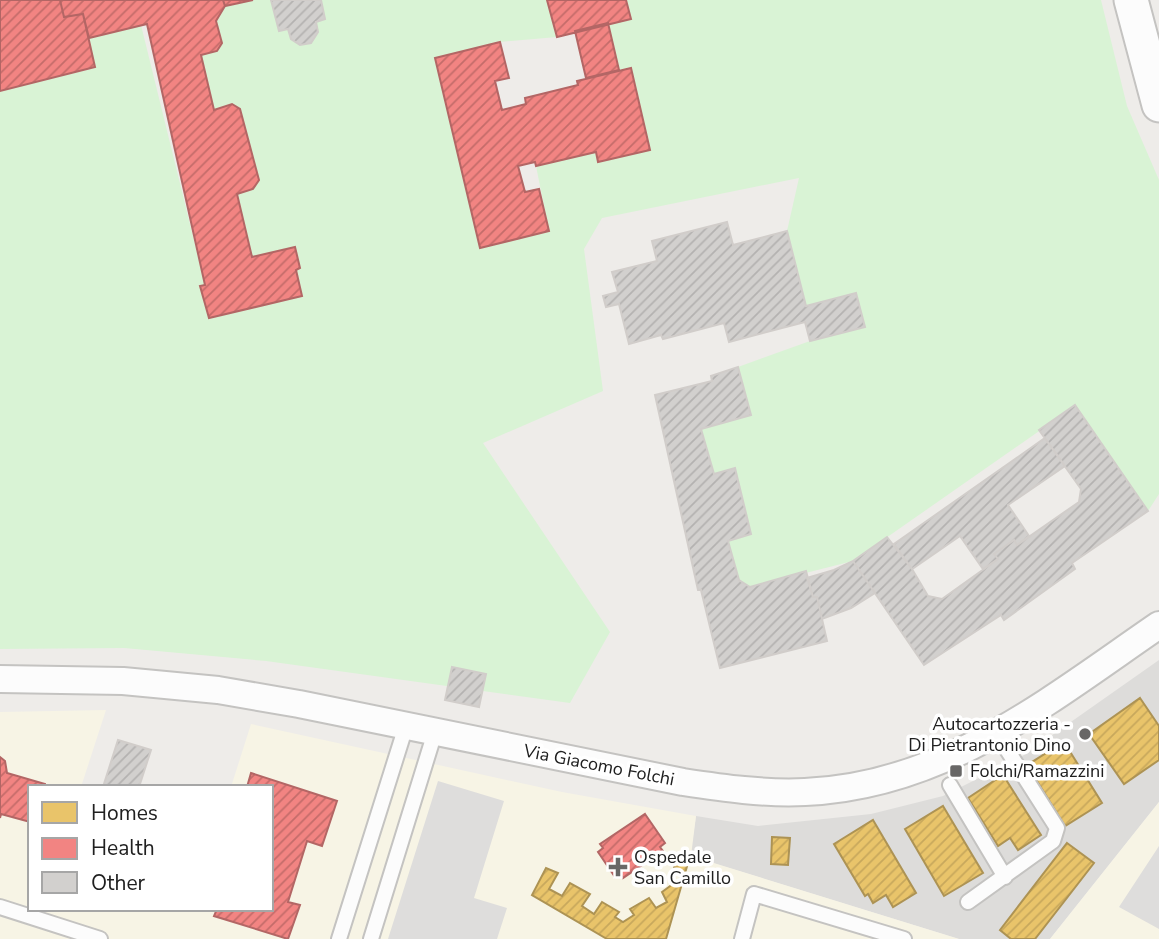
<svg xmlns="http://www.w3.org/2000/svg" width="1159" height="939" font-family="'Nunito Sans',sans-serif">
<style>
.residential{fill:#dddcda}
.education{fill:#f7f4e5}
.park{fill:#d9f3d5}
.parking{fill:#dedddc}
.homes{fill:url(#homes-hatch);stroke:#ad9354;stroke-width:2}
.health{fill:url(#health-hatch);stroke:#b36665;stroke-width:2}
.building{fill:url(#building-hatch);stroke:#d1cdca;stroke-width:2}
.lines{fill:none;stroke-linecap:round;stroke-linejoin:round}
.service-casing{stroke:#c4c3c1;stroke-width:18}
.minor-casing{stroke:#c4c3c1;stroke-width:30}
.tertiary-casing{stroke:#c4c3c1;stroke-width:37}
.service{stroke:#fcfcfc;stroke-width:14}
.minor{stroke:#fcfcfc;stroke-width:26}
.tertiary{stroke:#fcfcfc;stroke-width:33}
.poi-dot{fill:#686766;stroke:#fff;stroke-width:2.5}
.labels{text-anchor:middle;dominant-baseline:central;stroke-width:7;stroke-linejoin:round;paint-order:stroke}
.poi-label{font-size:18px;fill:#202020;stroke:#fff;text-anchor:start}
.street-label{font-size:18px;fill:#202020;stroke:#fff}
</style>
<defs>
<pattern id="homes-hatch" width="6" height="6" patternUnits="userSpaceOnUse" patternTransform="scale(1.75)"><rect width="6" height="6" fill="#e9c46a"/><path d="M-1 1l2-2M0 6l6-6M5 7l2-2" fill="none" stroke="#c8a85c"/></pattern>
<pattern id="health-hatch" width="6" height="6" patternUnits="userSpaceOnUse" patternTransform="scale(1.75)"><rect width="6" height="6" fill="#f28482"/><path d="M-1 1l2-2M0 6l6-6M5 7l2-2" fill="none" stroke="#c46c6a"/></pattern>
<pattern id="building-hatch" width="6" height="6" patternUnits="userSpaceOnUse" patternTransform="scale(1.75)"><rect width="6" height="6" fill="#d2d0ce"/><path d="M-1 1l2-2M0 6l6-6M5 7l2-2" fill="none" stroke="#b4b2b1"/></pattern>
</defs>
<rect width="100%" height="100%" fill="#eeece9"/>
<!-- residential -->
<path class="residential" d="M1159 660V802L1050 939H959L690 856 696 816 758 826 871 814 943 796 1021 757Z"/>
<!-- education -->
<path class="education" d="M106 710 81 787H30V909H271V787H231L251 724 562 792 696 816 691 856 959 939H0V712Z
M1159 802V939H1050Z"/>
<!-- park -->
<path class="park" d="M253 0H271L279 31 288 29 291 39 300 45 311 43 318 32 316 22 325 19 321 0H547L557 37 500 42 435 58 481 248 549 231 536 166 596 152 599 162 650 150 631 68 619 70 608 23 631 19 626 0H1101L1127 106 1159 180V494L1148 511 1075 406 853 561 750 587 739 580 728 541 751 534 735 468 714 474 701 429 751 415 738 367 810 341 806 306 787 231 799 178 602 218 584 249 603 391 483 443 610 632 570 703 266 661 124 648 0 649V91L95 68 89 38 141 25 205 285 200 287 208 317 302 296 296 270 300 268 295 247 252 257 237 194 253 189 259 180 240 109 232 104 214 110 201 55 222 43 216 21 225 6Z"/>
<!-- parking -->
<path class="parking" d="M438 781 504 801 474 898 507 908 497 939H388Z
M1159 846V929L1119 907Z"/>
<!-- homes -->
<path class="homes" d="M1140 698 1159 726V760L1124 784 1089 734Z
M1064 742 1102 803 1065 826 1027 765Z
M1003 775 1041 835 1018 850 1010 838 998 846 968 798Z
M943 806 983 873 944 896 905 829Z
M873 820 916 893 893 907 886 895 873 903 868 894 865 896 834 844Z
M772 837 790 838 788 865 771 864Z
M1067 843 1094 863 1035 939H1011L1000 930Z
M682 854 690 856 666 939H607L532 895 546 868 558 873 549 889 562 896 570 883 590 894 582 906 594 914 602 902 619 912 615 917 623 922 634 915 630 909 649 898 656 908 667 902 662 892 681 878 674 867 676 859 680 860Z"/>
<!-- health -->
<path class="health" d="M0 0H60L64 17 83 14 95 67 0 91Z
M60 0H223L225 6 216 21 222 43 217 51 201 55 214 110 232 104 240 109 259 180 253 189 237 194 252 257 295 247 300 268 296 270 302 296 209 318 200 286 205 285 147 24 89 38 83 14 64 17Z
M223 0H253L225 6Z
M547 0H626L631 19 557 37Z
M608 23 619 70 586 78 575 31Z
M500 42 509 78 495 81 502 110 526 104 525 98 578 85 577 81 631 68 650 150 598 162 596 152 536 166 535 162 518 166 525 192 539 189 549 231 480 248 435 58Z
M0 757 5 761 7 773 45 784V787H30V822L1 814 0 818Z
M251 773 337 801 322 846 307 841 288 902 300 905 288 939 214 916 217 909H271V787H247Z
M645 814 665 843 660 847 663 851 623 878 620 873 615 877 598 852 603 848 600 844Z"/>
<!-- building -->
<path class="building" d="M271 0H321L325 19 316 22 318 32 311 43 300 45 291 39 288 29 279 31Z
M727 222 733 245 787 231 806 306 856 293 865 327 810 341 805 322 729 342 724 323 663 339 661 335 629 344 619 304 606 307 603 296 618 292 612 272 657 261 652 241Z
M738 367 751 415 701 429 714 474 735 468 751 534 728 541 739 580 750 587 806 571 813 597H817L827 641 720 668 701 590H698L655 395 712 381 711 376Z
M1075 405 1148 511 1072 563 1075 569 1004 620 1001 615 924 665 853 561 887 537 912 569 928 596 942 599 998 559 994 554 1014 540 1017 545 1079 502 1081 489 1039 430Z
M1045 438 1065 466 1008 505 1029 536 1017 545 1014 540 994 554 998 559 983 569 960 536 912 569 894 544Z
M853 561 875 593 851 608 822 619 817 597H813L807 578 834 570Z
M452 667 486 674 479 707 445 700Z
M118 740 151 750 139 787H103Z"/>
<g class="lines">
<!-- service casing -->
<g class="service-casing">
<path id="service" d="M950 785 1005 877
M968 902 1053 841 1057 828 997 734
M0 907 100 939
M339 939 406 726
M371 939 435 732
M742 939 754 894 904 939"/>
</g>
<!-- minor casing -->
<g class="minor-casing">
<path id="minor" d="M0 679 123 681 218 690 299 704 683 782C723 788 764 794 805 792 945 786 1048 701 1159 625"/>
</g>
<!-- tertiary casing -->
<g class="tertiary-casing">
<path id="tertiary" d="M1131 0 1159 105"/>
</g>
<!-- service -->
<use href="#service" class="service"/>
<!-- minor -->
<use href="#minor" class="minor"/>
<!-- tertiary -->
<use href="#tertiary" class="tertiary"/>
</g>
<!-- markers -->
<g class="poi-dot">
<circle cx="1085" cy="734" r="7"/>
<rect x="949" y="764" width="14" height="14" rx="3.5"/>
<path d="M614.5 856.5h7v7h7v7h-7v7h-7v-7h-7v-7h7z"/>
</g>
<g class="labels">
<!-- poi labels -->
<g class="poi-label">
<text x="1071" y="724" text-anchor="end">Autocartozzeria -<tspan x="1071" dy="21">Di Pietrantonio Dino</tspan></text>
<text x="970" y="771">Folchi/Ramazzini</text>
<text x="634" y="857">Ospedale<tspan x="634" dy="21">San Camillo</tspan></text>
</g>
<!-- street labels -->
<g class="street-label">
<text transform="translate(599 765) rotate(11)">Via Giacomo Folchi</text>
</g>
</g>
<!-- legend -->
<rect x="28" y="785" width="245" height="126" fill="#ffffff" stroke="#a6a6a6" stroke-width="2"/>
<rect x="42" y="802" width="35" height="21" fill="#e9c46a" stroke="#a6a6a6" stroke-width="2"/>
<text x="91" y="820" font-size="21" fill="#202020">Homes</text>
<rect x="42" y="838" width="35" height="21" fill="#f28482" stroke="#a6a6a6" stroke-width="2"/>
<text x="91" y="855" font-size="21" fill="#202020">Health</text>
<rect x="42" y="872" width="35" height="21" fill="#d2d0ce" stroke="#a6a6a6" stroke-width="2"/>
<text x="91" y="890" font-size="21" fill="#202020">Other</text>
</svg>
